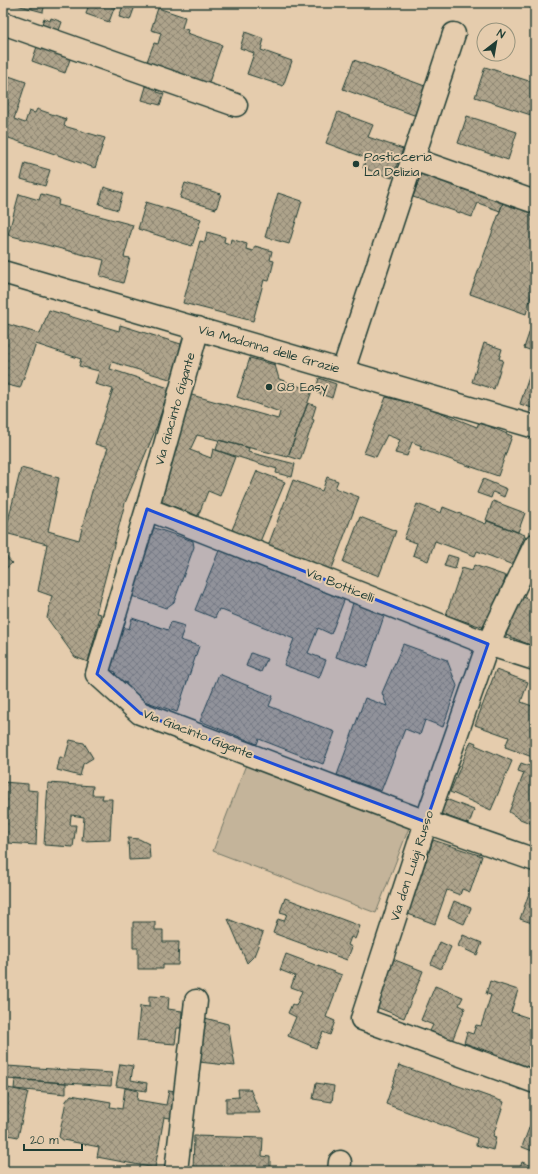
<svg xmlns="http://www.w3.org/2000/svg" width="538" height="1174" font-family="'Architects Daughter',sans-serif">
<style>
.pitch{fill:#c4b49a;stroke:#727867}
.building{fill:url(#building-cross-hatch);stroke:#1f3d34}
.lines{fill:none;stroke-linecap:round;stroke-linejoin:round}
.minor-casing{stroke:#1f3d34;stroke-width:25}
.major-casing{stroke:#1f3d34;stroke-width:25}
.minor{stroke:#e5ccad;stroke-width:22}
.major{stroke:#e5ccad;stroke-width:22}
.marked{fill:#1d4ed8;fill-opacity:0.2;stroke:#1d4ed8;stroke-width:3;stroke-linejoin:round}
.poi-dot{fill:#1f3d34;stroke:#e5ccad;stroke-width:1.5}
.labels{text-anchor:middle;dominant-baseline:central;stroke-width:4;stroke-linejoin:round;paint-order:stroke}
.poi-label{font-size:13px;fill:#1f3d34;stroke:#e5ccad;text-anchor:start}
.street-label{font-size:13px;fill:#1f3d34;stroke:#e5ccad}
</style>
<defs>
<pattern id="building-cross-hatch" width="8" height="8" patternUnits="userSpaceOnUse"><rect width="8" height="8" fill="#aea38b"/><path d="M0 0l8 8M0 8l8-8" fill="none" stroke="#8d8672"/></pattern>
</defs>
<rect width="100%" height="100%" fill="#e5ccad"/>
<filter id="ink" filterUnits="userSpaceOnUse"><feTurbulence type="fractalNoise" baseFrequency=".025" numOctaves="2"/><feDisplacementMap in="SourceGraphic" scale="8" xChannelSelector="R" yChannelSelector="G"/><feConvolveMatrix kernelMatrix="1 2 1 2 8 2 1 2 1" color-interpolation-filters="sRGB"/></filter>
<g filter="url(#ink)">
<!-- pitch -->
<path class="pitch" d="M247 762 410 825 376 913 213 851Z"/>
<!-- building -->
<path class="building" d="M9 3H45L43 12Z
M89 3H116L109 22 86 14Z
M124 3H136L130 20 119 17Z
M158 8 185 17 182 28 188 30 187 33 222 45 208 85 146 64 154 43 158 44 161 33 151 30Z
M44 18 50 21 51 18 62 22 57 36 40 30Z
M245 32 264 39 261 50 292 61 283 86 247 74 254 53 240 48Z
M39 41 72 54 65 73 32 61Z
M354 60 433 89 422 118 343 89Z
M485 67 535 83 534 116 475 97Z
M3 74 26 82 14 119 25 123 29 111 35 113 37 109 66 119 64 126 105 138 95 168 3 136Z
M148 80 160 84 157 92 164 94 160 105 142 100Z
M338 112 373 125 368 137 403 149 392 178 363 168 366 158 326 143Z
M467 116 517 132 508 160 458 143Z
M25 163 50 170 45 186 21 179Z
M423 167 505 196 500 211 478 203 472 217 413 197Z
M185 183 221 194 216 209 180 198Z
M104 187 123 193 118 210 99 204Z
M278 193 302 201 289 244 265 237Z
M19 194 39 200 41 194 59 199 58 205 133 225 124 257 130 258 123 283 100 276 104 260 8 235Z
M505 197 535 207V282L526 314 470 294Z
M146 202 201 219 192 246 138 229Z
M207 232 225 237 224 242 230 244 231 239 247 244 246 249 253 251 255 246 272 251 270 260 274 261 269 281 264 280 253 321 183 303 200 241 205 242Z
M49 310 119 331 120 325 184 345 173 380 112 362 110 369 169 388 157 426 125 503 96 613 101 614 88 662 75 657 47 618 52 596 38 591 47 544 5 533 21 468 59 478 48 531 79 540 92 491 108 448 95 444 113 389 95 384 99 371 79 366 81 359 36 344 20 388 3 384V337L7 324 40 334Z
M535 316V352L524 348Z
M484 343 502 349 499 359 503 360 494 389 472 382Z
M250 358 275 365 279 379 312 391 288 457 197 435 190 450 211 458 213 449 235 457 220 496 208 491 198 516 155 499 188 394 278 419 280 412 237 397Z
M535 359V409L520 404Z
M319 378 336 384 332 398 315 392Z
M386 397 424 406 477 427 479 422 512 436 498 476 420 449 422 446 412 442 407 456 395 453 400 440 387 435 376 457 364 453Z
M308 403 316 406 312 419 314 420 300 460 288 456Z
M219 440 249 448 248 452 295 464 292 477 276 473 277 469 216 450Z
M257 471 285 482 259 544 231 532Z
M327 477 338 481 335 488 359 497 331 571 268 546 293 480 322 491Z
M483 479 507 489 504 497 493 492 491 498 477 493Z
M493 501 525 513 518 532 486 520Z
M417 504 441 513 443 507 486 524 487 521 525 535 513 565 477 551 475 556 435 541 428 561 413 555 417 543 404 539Z
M360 517 396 531 379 576 343 562Z
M148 528H155L193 541 194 547 174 602 166 608 126 594Z
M220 548 345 598 331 634 318 628 308 653 326 660 319 678 284 665 294 639 219 609 215 618 195 610Z
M3 553 12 563 3 571Z
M448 555 458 558 455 569 444 566Z
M474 565 506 576 488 629 446 615 462 568 472 571Z
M521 596 535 602V647L506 635Z
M353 603 385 613 367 667 336 657Z
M132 618 168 630 171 622 185 626 180 640 199 646 177 712 123 694 127 683 114 678 116 672 103 668 117 625 129 629Z
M403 644 447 660 457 686 443 727 425 720 420 735 405 729 381 791 337 775 365 698 387 706 382 693Z
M251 653 267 659 261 672 246 666Z
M496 670 528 682 521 702 535 707V758L505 747 509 737 475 725Z
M219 674 273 696 269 706 335 732 323 764 259 739 257 744 200 721Z
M70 740 84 743 93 758 83 764 80 776 57 770 60 757 65 758Z
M471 741 476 743 475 745 512 761 491 810 450 792Z
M521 763 535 768V825L520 819 509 812 524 773 518 771Z
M3 782 28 784V790L38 791 36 845 8 843 7 850H3Z
M48 783 93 786 92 795H103L102 799H112L110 840 82 841 84 817 71 815 70 825H76L73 847 44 845Z
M446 799 474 810 469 824 441 814Z
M128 838 139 839 149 844 150 859 129 860Z
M433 840 482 856 470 892 462 889 460 895 447 890 435 924 408 914Z
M535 876V924L520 919Z
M285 898 360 926 355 939 351 937 348 945 352 947 347 960 273 933 278 919 284 921 287 914 280 912Z
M454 901 471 908 464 924 448 917Z
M228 919 263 933 254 956 247 963Z
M133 922H155V930H163V942H179L178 965H163V969H138V948H133Z
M463 935 482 943 477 955 458 946Z
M440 942 451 947 441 969 431 964Z
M286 954 342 975 326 1017 335 1021 330 1035 323 1032 316 1048 288 1036 296 1017 288 1013 292 1004 296 1006 302 991 291 987 295 976 280 970Z
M390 958 423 971 404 1018 371 1005Z
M490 981 518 990 511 1012 535 1020 531 1033 535 1034V1061L531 1074 491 1061 494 1053 464 1043 467 1032 473 1034 476 1025 481 1026 491 995 486 994Z
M435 986 463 997 459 1005 465 1008 452 1041 439 1038 440 1035 430 1031 433 1025 421 1020Z
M149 996 169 997 168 1009 182 1011 181 1028H177L175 1044 137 1041 140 1006 149 1007Z
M205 1018 228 1024 235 1066 199 1062Z
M120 1064 133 1066 131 1080 147 1083 146 1091 116 1086Z
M399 1065 504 1102 493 1136 496 1137 493 1150 476 1145 477 1138 386 1104Z
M7 1066 112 1073 111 1086 6 1079Z
M15 1079 66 1083V1094L14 1089Z
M316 1083 334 1086 332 1102 313 1099Z
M3 1087 28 1092 18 1137 3 1134Z
M125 1088 138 1091 137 1100 166 1105 169 1090 181 1092 176 1119 164 1117 155 1168 97 1157 99 1147 63 1140 59 1137 66 1101 71 1095 111 1102 110 1107 122 1109Z
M238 1089H250L260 1113H226V1098L239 1097Z
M535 1112V1152L522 1147Z
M194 1136 263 1138 262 1156 270 1157V1171H193Z
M522 1162 535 1167V1171H519Z
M416 1166 429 1171H404L405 1167 415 1170Z
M369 1167 380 1171H358L359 1168 368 1171Z"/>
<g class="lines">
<!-- minor casing -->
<g class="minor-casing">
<path id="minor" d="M3 23 236 105
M413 159 535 202
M198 328 147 509 97 674 140 713 426 822 535 860
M343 371 454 34
M147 509 488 644 535 659
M535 545 488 644 426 822 362 1019 535 1082
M176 1171 196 1001
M339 1171 340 1162"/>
</g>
<!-- major casing -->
<g class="major-casing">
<path id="major" d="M3 272 535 427"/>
</g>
<!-- minor -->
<use href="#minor" class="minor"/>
<!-- major -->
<use href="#major" class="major"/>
</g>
</g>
<!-- marked area -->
<path class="marked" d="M147 509 488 644 426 822 140 713 97 674Z"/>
<!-- markers -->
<g class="poi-dot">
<circle cx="356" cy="164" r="4"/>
<circle cx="269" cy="387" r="4"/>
</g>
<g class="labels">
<!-- poi labels -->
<g class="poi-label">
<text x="364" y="157">Pasticceria<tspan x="364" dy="15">La Delizia</tspan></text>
<text x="277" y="387">Q8 Easy</text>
</g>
<!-- street labels -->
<g class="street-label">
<text transform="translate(269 349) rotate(16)">Via Madonna delle Grazie</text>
<text transform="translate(175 409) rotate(-74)">Via Giacinto Gigante</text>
<text transform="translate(340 585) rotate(22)">Via Botticelli</text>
<text transform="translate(198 734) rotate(21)">Via Giacinto Gigante</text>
<text transform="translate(412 866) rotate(-72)">Via don Luigi Russo</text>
</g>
</g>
<!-- margin -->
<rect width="538" height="1174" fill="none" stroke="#e5ccad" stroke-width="16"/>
<rect x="8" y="8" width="522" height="1158" fill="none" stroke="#1f3d34" stroke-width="1.5" filter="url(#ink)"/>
<!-- north arrow -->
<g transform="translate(496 42) rotate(31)"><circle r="19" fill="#e5ccad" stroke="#96937d"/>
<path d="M0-3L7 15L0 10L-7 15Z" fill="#1f3d34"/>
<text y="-6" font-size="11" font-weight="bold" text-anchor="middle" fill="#1f3d34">N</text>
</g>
<!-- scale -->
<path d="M24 1144v6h58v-6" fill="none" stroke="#1f3d34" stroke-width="2"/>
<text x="30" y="1144" font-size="12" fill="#1f3d34" stroke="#e5ccad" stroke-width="3" paint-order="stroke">20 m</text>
</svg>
